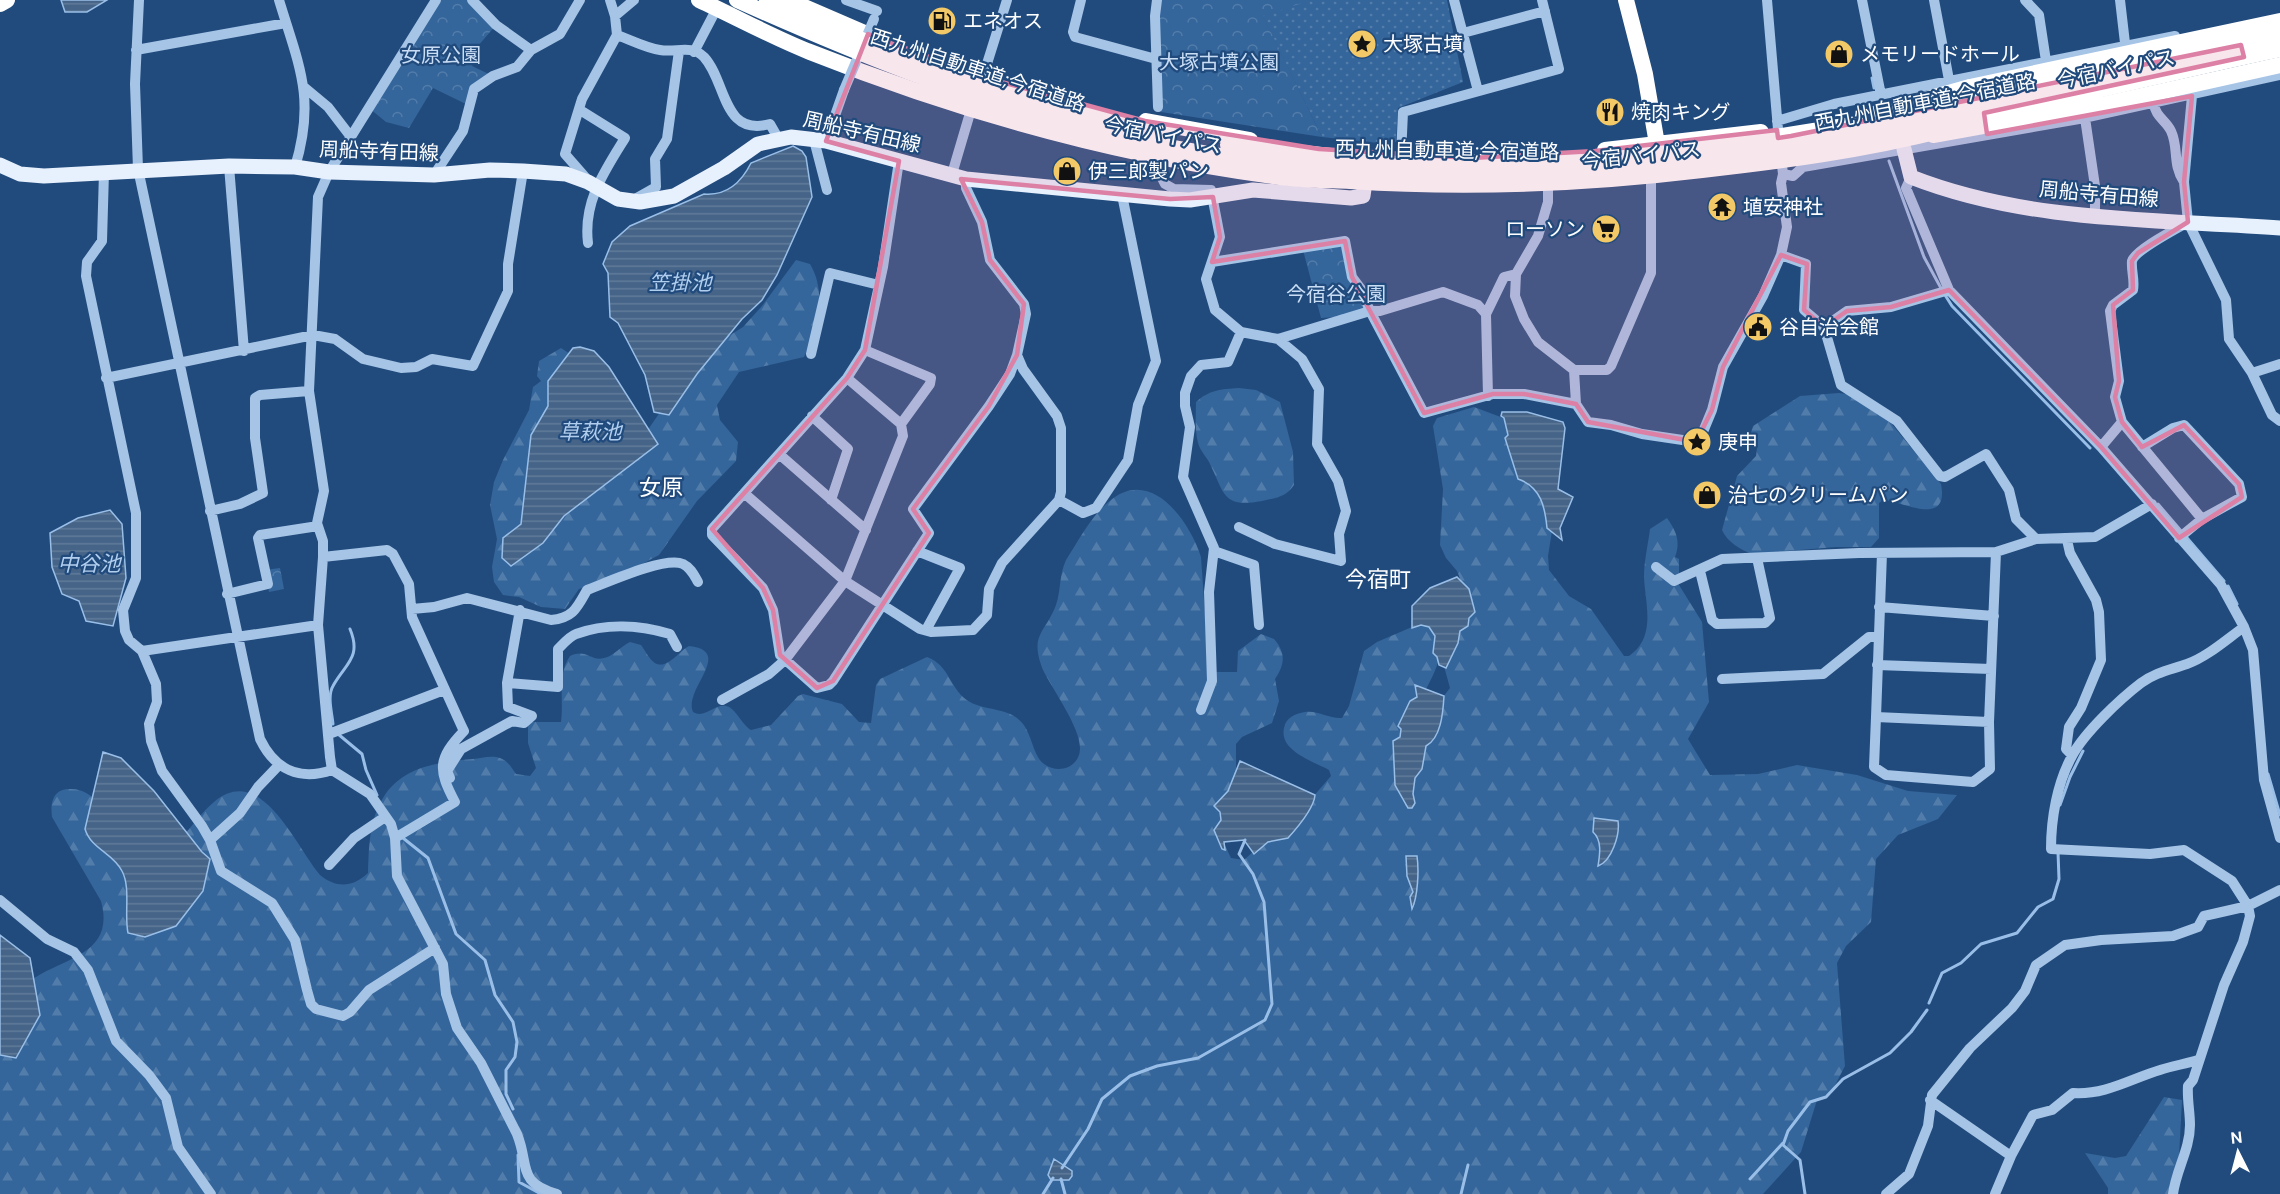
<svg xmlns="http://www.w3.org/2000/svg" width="2280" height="1194" font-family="'DM Sans','Noto Sans JP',sans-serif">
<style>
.grass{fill:url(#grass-dots)}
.forest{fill:url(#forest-firs)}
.park{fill:url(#park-crowns)}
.water{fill:url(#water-rules);stroke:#99bfe8;stroke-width:1.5}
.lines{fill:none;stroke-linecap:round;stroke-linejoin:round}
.stream{stroke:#99bfe8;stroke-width:3}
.minor-tunnel{stroke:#426690;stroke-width:10;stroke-dasharray:10 5;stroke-linecap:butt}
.minor{stroke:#a5c4e6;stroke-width:10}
.major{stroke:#e7f0fd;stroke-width:15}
.highway{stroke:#fff;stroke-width:16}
.minor-bridge{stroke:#a5c4e6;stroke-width:10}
.highway-bridge{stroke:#fff;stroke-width:16}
.marked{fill:#dd80a5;fill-opacity:0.2;stroke:#dd80a5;stroke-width:4.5;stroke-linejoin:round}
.labels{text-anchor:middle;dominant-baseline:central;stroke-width:4.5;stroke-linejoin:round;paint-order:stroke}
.poi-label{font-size:20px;fill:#fff;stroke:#214b7d;text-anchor:start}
.park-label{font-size:20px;fill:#c9ddf5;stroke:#214b7d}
.street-label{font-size:20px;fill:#fff;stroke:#214b7d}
.water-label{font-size:21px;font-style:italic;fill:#b1ceee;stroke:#214b7d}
.quarter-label{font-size:22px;fill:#fff;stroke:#214b7d}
</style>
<defs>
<pattern id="grass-dots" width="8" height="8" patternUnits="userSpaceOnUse" patternTransform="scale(1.5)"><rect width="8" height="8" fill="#34659b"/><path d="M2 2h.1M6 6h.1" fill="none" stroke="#527caa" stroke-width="1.8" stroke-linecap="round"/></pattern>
<pattern id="forest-firs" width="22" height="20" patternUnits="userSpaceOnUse" patternTransform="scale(1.5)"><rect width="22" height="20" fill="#34659b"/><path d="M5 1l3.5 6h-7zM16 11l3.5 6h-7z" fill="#527caa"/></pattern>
<pattern id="park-crowns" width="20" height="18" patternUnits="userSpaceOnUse" patternTransform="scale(1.5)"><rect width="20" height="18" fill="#34659b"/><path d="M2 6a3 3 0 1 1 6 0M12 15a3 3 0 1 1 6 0" fill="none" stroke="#527caa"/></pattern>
<pattern id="water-rules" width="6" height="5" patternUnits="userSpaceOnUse" patternTransform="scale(1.5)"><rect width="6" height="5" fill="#456488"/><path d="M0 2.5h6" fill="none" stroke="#617b9a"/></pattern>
</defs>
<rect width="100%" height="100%" fill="#214b7d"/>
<!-- grass -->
<path class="grass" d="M1270 0H1447L1463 82 1398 108 1396 142 1379 143 1322 137 1262 15Z"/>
<!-- forest -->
<path class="forest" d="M796 260 810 264C827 292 818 330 804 357L739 372 717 405 720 420 738 442 736 461 697 501 659 555 616 578 579 589 565 609 541 607 519 597 503 595 494 582 492 567 497 539 490 505 494 482 503 460 529 410 533 387 541 381 537 376 539 361 561 348 573 356 563 510 634 450 667 402 719 342 743 327 762 306Z
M1239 388 1256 390 1280 402 1293 452 1294 485C1286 497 1276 498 1262 501 1223 508 1225 495 1210 464 1208 459 1203 454 1200 448 1194 434 1196 417 1196 402 1209 390 1221 389 1239 388Z
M1839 393 1847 394 1886 417 1941 484C1950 530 1898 499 1883 500L1879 503V538L1871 547H1836L1752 554C1741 550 1727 542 1722 530L1737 476 1756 456 1757 448 1750 436 1753 426 1800 396Z
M1474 407 1506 419 1528 479 1546 500 1552 531 1548 556 1549 570 1569 596 1591 609 1624 656H1629C1657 637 1645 603 1644 577 1644 561 1648 545 1650 529L1667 518C1676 531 1681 541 1675 557L1679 559V585L1702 622 1709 702 1688 739 1710 775 1758 774 1797 765 1857 775 1908 791 1957 795 1938 819 1898 835 1876 859 1871 922 1846 946 1837 963 1845 1066 1831 1093 1817 1100 1801 1152 1763 1194H0V1006C12 994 25 983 41 974 75 956 114 949 101 901L52 817C50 803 53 788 71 789 84 789 90 796 100 802 126 816 154 827 180 840 191 827 202 812 214 802 261 762 295 845 320 875 336 888 352 888 368 873 369 847 369 821 383 798 402 766 440 762 473 759 481 758 492 755 500 758 508 761 511 767 516 774L530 776 536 768 528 743V722H561C564 700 557 674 570 656 587 648 591 662 604 658 614 656 621 646 630 642L641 645C644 649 646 653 649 657 663 677 677 652 689 646 735 651 683 689 693 712 705 719 714 704 726 706 735 707 742 725 751 730L771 725 798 696 803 694 842 704 859 722 871 723 876 685 880 679 927 657C950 665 950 691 970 702 984 710 1004 708 1017 718 1033 730 1031 754 1044 764 1059 775 1080 767 1080 748 1080 727 1053 690 1043 670 1029 634 1045 634 1056 605 1061 590 1059 575 1066 560 1079 540 1092 514 1111 500 1152 467 1190 522 1201 557L1209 672H1237L1238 651 1261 634 1274 639C1286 653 1285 664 1275 679L1279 701 1272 723 1242 737 1236 744V772L1218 831 1231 858 1244 860 1312 798 1331 776 1329 770C1313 761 1279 751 1284 728 1286 717 1295 714 1305 712 1318 710 1329 719 1342 718L1349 706 1364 651 1377 642 1419 624 1430 625C1447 651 1438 666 1425 691L1440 701 1450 688 1442 659 1467 596 1457 571 1446 558 1440 545 1443 489 1433 426 1437 418Z
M2164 1097 2182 1100 2177 1194H2108V1188L2085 1153 2115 1158 2126 1156Z"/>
<!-- park -->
<path class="park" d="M436 0H472L496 25 478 46 472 66 493 76 474 89 470 106 433 88 409 128 386 122 369 108Z
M1160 0H1311L1263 16 1322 137 1161 112 1158 20Z
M1340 245 1360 291 1364 309 1338 317 1321 318 1303 250Z
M280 568 284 589 269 592 265 570Z"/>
<!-- water -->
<path class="water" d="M61 0H107L87 12H65Z
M793 146 802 151 806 157 812 197 777 275 762 300 742 319 697 374 669 415 654 412 645 375 618 323 610 317 608 273 603 264 612 242 630 226 704 194C727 196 741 183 751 163Z
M580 347 594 351 609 367 658 444 564 516 543 543 511 566 502 558 503 538 521 524 531 435 548 406V381L573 348Z
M1502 412H1527L1563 422 1565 428 1558 489 1573 497 1560 528 1562 540 1547 528C1545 507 1541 487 1518 479L1505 438 1508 435 1504 418 1501 416Z
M110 510 122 524 126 578 113 626 86 621 79 601 62 594 52 567 50 533 78 518Z
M1457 577 1469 589 1475 612 1469 618 1468 626 1460 631 1458 643 1446 668 1439 665 1437 657 1433 653 1435 636 1429 627 1421 625 1412 628V606L1430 588Z
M1415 685 1444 696C1443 713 1441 738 1426 746L1422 769 1415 778 1413 794 1415 803 1412 808H1408L1395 785 1393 741 1400 737 1401 729 1398 726 1410 701 1417 697Z
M103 752 121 758 154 791 202 852 210 859 203 891 176 926 145 937 128 933C124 914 131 888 122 871 113 853 91 849 85 829Z
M1240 761 1315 795C1314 809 1297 828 1288 838L1268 842 1254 854 1244 840 1224 842 1225 850 1222 849 1214 830 1221 820 1220 812 1214 806 1228 791Z
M1594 818 1618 821C1620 834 1612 861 1598 866 1600 854 1602 840 1593 832Z
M1406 856H1417C1419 870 1418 896 1412 909L1410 897 1413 892 1407 876Z
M0 935 30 958 40 1015 16 1058 0 1055Z
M1054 1159 1072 1171V1176L1069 1180H1051L1048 1175Z"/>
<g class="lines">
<!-- stream -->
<path class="stream" d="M1872 78 1874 88
M1889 161 1924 257 1942 290
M1945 295 1952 306 2090 448
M2158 504 2224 581
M2228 586 2237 604
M333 724C332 713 327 696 333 686 345 664 362 658 350 629
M338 734 362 754 366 770 377 795
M2268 774 2280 815
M2060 805 2070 777 2083 751
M403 838 428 858 456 934 485 960 495 995 513 1022 517 1042 515 1057 506 1070V1094L513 1109
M1929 1003 1942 973 1961 963 1981 944 2017 933 2038 907 2053 899 2059 879 2058 852
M518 1155 519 1182 541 1194
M1062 1168 1088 1129 1102 1099 1130 1076 1157 1066 1198 1058 1265 1020 1272 1004 1264 902 1253 874 1239 854 1245 840
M1061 1179 1065 1194
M1750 1179 1783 1143
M1043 1194 1053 1178
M1461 1194 1468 1165
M1805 1194 1800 1160 1783 1145 1788 1131 1810 1102 1826 1097 1843 1079 1890 1053 1911 1032 1927 1010"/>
<!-- minor-tunnel -->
<path class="minor-tunnel" d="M1160 151 1162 178"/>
<!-- minor -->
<path class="minor" d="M139 0 135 84 138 169 260 739C275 770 300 781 332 770
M279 0C299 66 316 98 295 167
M436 0 329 172 318 197 309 391 324 491 317 523 323 541V557L318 625 330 757 332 770 370 794 391 824 395 838 397 876 443 964 446 994 457 1028 481 1063 517 1134C530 1166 516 1182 557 1194
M472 0 496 25 531 50
M610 0 615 16 617 35C631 40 646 48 660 50 676 53 691 44 704 57 727 82 722 137 770 124L778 138
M846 0 877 11
M1081 0 1073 32 1075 37 1156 59
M1157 0 1155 16 1158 107
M1454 0 1478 91
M1767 0 1779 141
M1862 0 1881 95
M1934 0 1949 80
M2025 0 2039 15 2046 61
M2120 0 2125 43
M615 16 634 0
M1463 33 1545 11
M136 50 286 23
M694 52 717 8
M980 86 1007 0
M304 87 328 107 351 137
M2192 96 2184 182 2188 222 2226 300 2229 339 2252 373 2272 415 2280 421
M2154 103C2155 117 2166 120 2171 131 2179 148 2172 164 2184 182
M580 110 625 138C604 172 583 202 588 243
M2085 118 2095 186V216
M1777 121 1834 104 2175 36
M814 140 827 190
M826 141 844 90
M1401 156 1403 112 1559 69 1542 0
M899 161 883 267 865 350 847 378 712 529V535L763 588 773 610 780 655 817 688 829 685 833 681 929 533 913 509 989 406 1010 374 1017 355
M229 166 244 351
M104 172 102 241 87 262 86 276 136 513V578L123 610 125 631 129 640 142 651 156 684 157 702 149 724 151 741 162 771 202 826 210 840 221 871 272 903 295 940 307 990 311 1004 316 1009 343 1016 350 1012 369 990 435 948
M952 174 973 103
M1783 174 1793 176 1803 167 2079 119 2280 75
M434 175 463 131 474 89 493 76 517 67 531 50 560 34 580 0
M1911 177 1906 188 1949 290 2101 447 2221 585 2244 627 2253 650 2264 780 2280 838
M1162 178 1165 184 1174 189 1211 190 1220 237 1206 279 1215 310 1241 332 1278 339 1370 311 1424 413 1493 394H1524L1576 404
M585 181 586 178 565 154 582 99 617 35
M1548 185V202L1538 236 1516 274 1515 296 1524 319 1538 342 1574 370H1607L1611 366 1651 273V176
M633 200 656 187 655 159 667 139 679 51
M1781 255 1806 264 1804 310 1824 327 1841 385 1897 421 1940 476 1945 477 1986 454 2009 490 2016 519 2036 539
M1212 262 1345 241 1352 277 1361 289 1370 311H1380L1443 292 1478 305 1486 314 1488 396
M1486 314 1504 277 1516 274
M1824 327 1847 311 1891 307 1949 290
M811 354 830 273 879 285
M1574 370 1576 404 1588 422 1611 425 1642 434 1696 442 1700 439 1712 410 1723 367 1763 296 1781 255 1787 227 1781 183 1783 174 1781 157
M2252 373 2280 364
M106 378 313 335 335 339 363 359 401 368 416 367 432 359 473 366 508 291V264L523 171
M847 378 901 424
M812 416 848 449 831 500
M2122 422 2202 519
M2101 447 2122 422 2115 397 2119 381 2110 311 2113 305 2133 290C2135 280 2131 271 2132 261 2135 250 2176 229 2188 222
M2142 447 2173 428 2184 425 2239 484 2242 497 2202 519 2179 538
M779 454 866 530
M744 493 845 581 920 629 931 632 973 630 987 615 989 589 1002 563 1059 500 1061 492V428L1057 416 1023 369 1017 355 1026 314 1024 304 990 260 982 222 966 188V179
M1059 500 1083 513 1096 508 1128 460 1138 405 1156 361 1122 195
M210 511 240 504 263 493 255 438V398L260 395 309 391
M1239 527 1275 544 1341 561 1339 534 1346 511 1338 481 1317 444 1319 389 1302 359 1278 339
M2067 540 2070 553 2096 600 2099 612 2101 660 2081 708 2069 727 2066 749 2072 755
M917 551 960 568 926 630
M1214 551 1254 565 1259 625
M1882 553 1876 717 1989 722
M323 557 387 550 393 554 409 584 412 617 462 727 464 731C437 759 438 770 455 802L395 838
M1656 567 1674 581 1722 559 1859 553 1996 552 2036 539 2095 537 2152 504
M1700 571 1712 620 1717 624 1765 623 1770 618 1757 558
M227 594 268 584 258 538 260 535 318 526
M1879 607 1994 616
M412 609 434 607 467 598 551 620C573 618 577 608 587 590 606 583 665 556 683 564 691 568 694 575 698 582
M520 610 507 683 558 687V649C563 644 570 636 576 634 606 623 640 625 670 634L677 647
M142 651 318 625
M1877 665 1991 669
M1722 679 1823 674 1869 637H1877
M722 700 769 674 785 660 845 581 903 436 901 424 930 384 931 378 865 350
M1201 710 1212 681 1209 592 1214 548 1183 477 1190 427 1185 406V393L1191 376 1201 365 1228 362 1241 332
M1876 717 1874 767 1886 775 1973 782 1990 769 1989 722 1996 552
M329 734 444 690
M450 778 447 771 461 749 512 721 524 723 532 716 508 707 507 683
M210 840 240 813 258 787 279 765
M329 865 354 838 385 817
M0 900 47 939 74 952 88 970 116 1041 149 1075 166 1098 178 1147 211 1194
M1930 1100 2011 1156
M1886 1194 1909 1174 1928 1126 1932 1095 1970 1048 2012 1008 2025 991 2036 965 2065 945 2101 940 2173 936 2198 927 2204 916 2248 906 2280 890
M1995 1194 2011 1156 2033 1115 2052 1110 2073 1093C2106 1095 2130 1079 2160 1070 2172 1066 2185 1064 2198 1060
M2173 1194C2176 1170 2190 1149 2190 1125 2190 1112 2187 1099 2188 1086L2193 1080 2224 985 2243 942 2250 916 2248 906 2232 881 2184 850 2150 854 2051 849C2051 819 2057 783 2072 756 2084 733 2120 699 2141 683 2156 672 2170 670 2187 664 2207 657 2227 639 2244 627"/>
<!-- major -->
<path class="major" d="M1904 149 1911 177C2028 223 2157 219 2280 228
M0 165 20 174 44 176 229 166 295 167 329 172 434 175 490 170 523 171 566 174 588 182 618 199 640 202 674 196 724 168 758 144 791 137 826 141 966 179 1170 199 1190 200 1253 190 1351 198 1363 196 1365 182"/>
<!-- highway -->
<path class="highway" d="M699 0C736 17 772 37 810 52 961 112 1119 156 1280 177 1303 180 1327 180 1350 181 1468 189 1585 184 1702 170 1783 161 1864 150 1943 130
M788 0 867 34
M1626 0 1645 74 1657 144 1655 154
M0 4 7 0
M1867 116 1970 87
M1146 121 1250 140
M1933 135 2101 105 2280 65
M1605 150 1761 132"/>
<!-- minor-bridge -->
<path class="minor-bridge" d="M844 90 874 19"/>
<!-- highway-bridge -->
<path class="highway-bridge" d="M737 0C851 51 966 98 1087 129 1236 166 1392 181 1545 175 1571 174 1597 170 1624 168 1716 161 1808 148 1899 131 2027 109 2153 76 2280 49
M767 0C895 59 1028 100 1164 133
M1970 87 2280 21
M1228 145 1398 163 1565 161 1694 150 1901 117 2280 37"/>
</g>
<!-- marked area -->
<path class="marked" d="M868 34 983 77 1145 121 1319 149 1472 158 1595 151 1777 130 1778 138 1791 136 2241 45 2244 57 1984 113 1987 134 2192 96 2184 182 2188 222 2138 253 2132 261 2133 290 2113 305 2119 381 2115 397 2122 422 2142 447 2184 425 2239 484 2242 497 2179 538 2101 447 1949 290 1891 307 1847 311 1824 327 1804 310 1807 264 1781 255 1723 367 1712 410 1696 442 1588 422 1576 404 1524 394H1493L1424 413 1352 277 1345 241 1212 262 1220 237 1213 197 1170 199 961 179 982 222 990 260 1024 304 1017 355 989 406 913 509 929 533 833 681 817 688 780 655 773 610 763 588 712 529 847 378 865 350 899 161 826 141Z"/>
<!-- icons -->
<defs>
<g id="fuel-disc" transform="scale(1.5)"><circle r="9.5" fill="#f3c867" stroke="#214b7d"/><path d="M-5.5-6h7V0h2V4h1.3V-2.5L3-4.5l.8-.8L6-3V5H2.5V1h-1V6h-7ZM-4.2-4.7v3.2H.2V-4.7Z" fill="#111"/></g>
<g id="sight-disc" transform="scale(1.5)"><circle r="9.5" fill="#f3c867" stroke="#214b7d"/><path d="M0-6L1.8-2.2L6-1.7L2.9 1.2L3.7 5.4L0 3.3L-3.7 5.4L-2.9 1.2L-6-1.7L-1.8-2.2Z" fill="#111"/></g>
<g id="shop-disc" transform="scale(1.5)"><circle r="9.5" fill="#f3c867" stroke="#214b7d"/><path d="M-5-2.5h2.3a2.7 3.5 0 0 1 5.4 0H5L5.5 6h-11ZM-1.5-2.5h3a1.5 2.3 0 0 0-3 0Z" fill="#111"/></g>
<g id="restaurant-disc" transform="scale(1.5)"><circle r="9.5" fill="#f3c867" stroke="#214b7d"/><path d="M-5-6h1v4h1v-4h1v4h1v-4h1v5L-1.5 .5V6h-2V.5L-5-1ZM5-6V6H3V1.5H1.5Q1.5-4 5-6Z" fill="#111"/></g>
<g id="temple-disc" transform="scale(1.5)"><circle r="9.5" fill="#f3c867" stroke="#214b7d"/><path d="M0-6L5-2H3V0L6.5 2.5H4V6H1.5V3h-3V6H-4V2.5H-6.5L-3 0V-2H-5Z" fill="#111"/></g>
<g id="supermarket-disc" transform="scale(1.5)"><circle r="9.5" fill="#f3c867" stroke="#214b7d"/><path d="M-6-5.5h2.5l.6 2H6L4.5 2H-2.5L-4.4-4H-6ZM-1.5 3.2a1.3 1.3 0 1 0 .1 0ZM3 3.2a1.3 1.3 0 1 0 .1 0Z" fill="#111"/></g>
<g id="civic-disc" transform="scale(1.5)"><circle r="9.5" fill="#f3c867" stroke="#214b7d"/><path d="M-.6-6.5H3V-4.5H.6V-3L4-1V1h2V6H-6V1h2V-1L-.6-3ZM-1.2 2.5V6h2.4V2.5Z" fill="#111"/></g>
</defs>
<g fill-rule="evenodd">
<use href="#fuel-disc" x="942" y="21"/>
<use href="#sight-disc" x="1362" y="44"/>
<use href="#shop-disc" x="1839" y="54"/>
<use href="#restaurant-disc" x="1610" y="112"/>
<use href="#shop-disc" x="1067" y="171"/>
<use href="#temple-disc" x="1722" y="207"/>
<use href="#supermarket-disc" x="1606" y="229"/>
<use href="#civic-disc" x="1758" y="327"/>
<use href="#sight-disc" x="1697" y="442"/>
<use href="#shop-disc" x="1707" y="495"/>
</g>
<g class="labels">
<!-- poi labels -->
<g class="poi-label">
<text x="963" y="21">エネオス</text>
<text x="1383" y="44">大塚古墳</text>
<text x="1860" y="54">メモリードホール</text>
<text x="1631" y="112">焼肉キング</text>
<text x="1088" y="171">伊三郎製パン</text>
<text x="1743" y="207">埴安神社</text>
<text x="1585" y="229" text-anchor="end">ローソン</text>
<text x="1779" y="327">谷自治会館</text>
<text x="1718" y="442">庚申</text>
<text x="1728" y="495">治七のクリームパン</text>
</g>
<!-- park labels -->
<g class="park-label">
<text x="441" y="55">女原公園</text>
<text x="1219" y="62">大塚古墳公園</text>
<text x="1336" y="294">今宿谷公園</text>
</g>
<!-- street labels -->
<g class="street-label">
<text transform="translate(2116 69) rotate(-12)">今宿バイパス</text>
<text transform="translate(978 70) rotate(18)">西九州自動車道;今宿道路</text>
<text transform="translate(1925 102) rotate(-11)">西九州自動車道;今宿道路</text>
<text transform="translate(862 132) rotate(13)">周船寺有田線</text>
<text transform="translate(1163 135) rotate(11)">今宿バイパス</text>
<text transform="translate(1447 150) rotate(1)">西九州自動車道;今宿道路</text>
<text transform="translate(379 151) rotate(2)">周船寺有田線</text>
<text transform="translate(1641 155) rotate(-6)">今宿バイパス</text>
<text transform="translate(2099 194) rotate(5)">周船寺有田線</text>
</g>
<!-- water labels -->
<g class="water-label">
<text x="680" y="283">笠掛池</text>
<text x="590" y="432">草萩池</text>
<text x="89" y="564">中谷池</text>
</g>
<!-- quarter labels -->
<g class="quarter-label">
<text x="661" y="487">女原</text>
<text x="1378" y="579">今宿町</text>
</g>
</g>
<!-- north arrow -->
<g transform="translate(2238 1152) rotate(354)" stroke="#214b7d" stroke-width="4.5" paint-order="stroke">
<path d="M0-4.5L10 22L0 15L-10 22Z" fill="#ffffff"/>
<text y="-9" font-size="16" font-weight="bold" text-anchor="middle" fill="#ffffff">N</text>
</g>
</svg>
